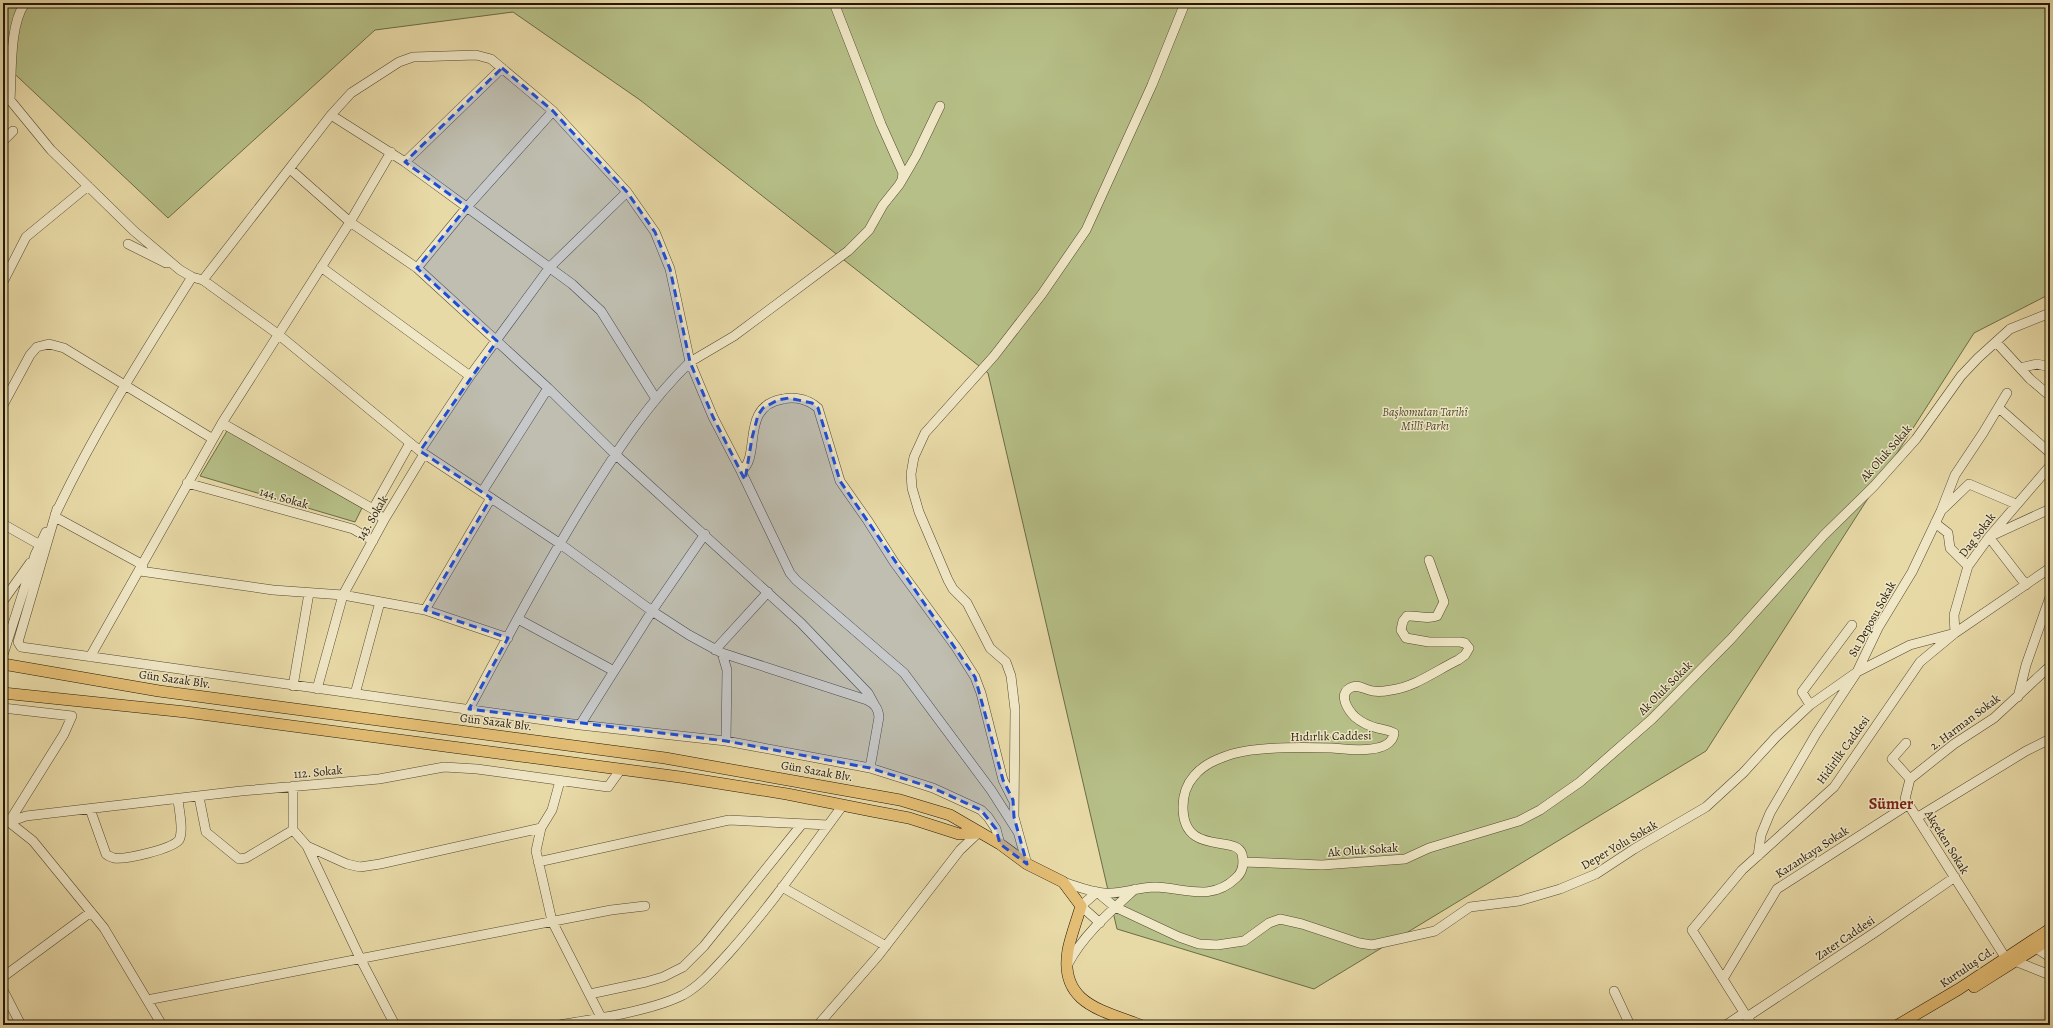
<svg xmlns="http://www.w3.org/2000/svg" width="2053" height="1028" font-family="Alegreya,serif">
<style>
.green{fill:#b6bf87;stroke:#6c6b48}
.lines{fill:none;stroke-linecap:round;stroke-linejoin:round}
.minor-casing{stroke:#534830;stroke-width:10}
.major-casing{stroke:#211708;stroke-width:12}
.minor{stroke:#f0e7c6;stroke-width:9}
.major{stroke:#e4bd74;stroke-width:11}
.marked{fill:#1d4ed8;fill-opacity:0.2;stroke:#1d4ed8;stroke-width:3;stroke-dasharray:8 5;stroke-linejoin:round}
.labels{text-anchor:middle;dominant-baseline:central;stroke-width:3;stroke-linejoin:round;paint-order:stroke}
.park-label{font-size:12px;font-style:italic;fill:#4e492e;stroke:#f0e7c6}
.street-label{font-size:12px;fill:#211708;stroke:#f0e7c6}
.district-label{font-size:16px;font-weight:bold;fill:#7a1f14;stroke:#f0e7c6}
</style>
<rect width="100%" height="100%" fill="#e8daa7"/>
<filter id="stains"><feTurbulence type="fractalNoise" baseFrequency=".005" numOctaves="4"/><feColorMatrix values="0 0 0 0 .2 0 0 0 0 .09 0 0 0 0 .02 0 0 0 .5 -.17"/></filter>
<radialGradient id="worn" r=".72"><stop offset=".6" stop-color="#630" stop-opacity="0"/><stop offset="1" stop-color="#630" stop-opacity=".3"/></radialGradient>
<!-- green -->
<path class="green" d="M3 3H2050V294L1974 333 1706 751 1314 989 1117 929 988 373 640 100 513 12 375 30 168 218 3 63Z
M227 431 362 508 355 522 200 476Z"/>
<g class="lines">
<!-- minor casing -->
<g class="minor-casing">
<path id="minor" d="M25 3C9 25 12 73 10 100L51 150 134 231 180 270 192 277 203 280 279 335 420 451 559 543 652 611 689 635 722 653 867 700C875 704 878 708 879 717L870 768
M331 115 405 162 572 284 601 311 656 399
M3 141 13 131
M405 162 502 68
M290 169 350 222 417 268 548 388 615 454 801 623 868 693 874 704
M902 180 916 156 940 106
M128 244 166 263
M321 267 470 376
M417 268 467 207 553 111
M203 280 331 115 351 93 399 62 413 57 476 55 491 59 553 111 627 192 655 232 670 269 690 362C649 402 618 449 588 497 545 566 507 638 469 709
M3 282 26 237 88 186
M1996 342 2030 379 2050 396
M2020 368 2037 364 2050 367
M3 405 30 355 37 347 49 344 64 348 213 439
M1999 408 2050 453
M222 423 373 509 384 520
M420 451 470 376 550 267 627 192
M741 471 713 417 690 362 734 336 848 251 869 230 883 205 899 185 902 180 903 173 881 124 834 3
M187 483 353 529 373 541
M482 492 548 388
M57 509 18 642 21 647 580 725 726 741 870 768 933 788 981 810 988 817 996 829 1000 844
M373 509 410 443
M1943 509 1969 484 2016 504
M55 515C94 432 143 355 192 277
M55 517 143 565
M1935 523 1948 533 1950 548 1968 566
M3 524 40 545
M140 571 273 590 343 595 425 610 508 638
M2050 584V591
M2026 585 1989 537 2050 509
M3 601 30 563
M425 610 491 498
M518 619 614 671
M715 650 768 592
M722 653 727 670 726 741
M3 655 35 555 46 532
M90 657 222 423 350 222 391 152
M293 686 309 593
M317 689 343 595 384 520 424 454
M355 694 380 602
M2018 697 2026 665 2050 597
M1810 705 1802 692 1852 625
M3 708 72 716 64 734 9 822
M580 725 652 611 705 534
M1906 743 1892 759 1910 779 1905 799 2005 957 2050 975
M1910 779 1954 744 1994 718 2050 666
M293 786V830L307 846 347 864 360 867 380 864 541 828 552 810 560 781
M199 797 206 832 239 859 246 858 293 830
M1013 800 1003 780 981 693 975 677 956 647 894 562 868 521 840 481 818 408C809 400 796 396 783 399 739 406 762 457 741 471L790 573 796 580 904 673 991 790 1018 832
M90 809 106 854C108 856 111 857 114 858 125 860 172 849 179 840 184 831 179 810 178 800
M1918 817 2026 751 2050 739
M4 821 9 822 33 841 104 928 162 1025
M9 822 26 816 241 791 379 779 444 767 477 769 608 787 621 769
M541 828 536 851 552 921 605 1025
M307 846 360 958 395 1025
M1758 856 1761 835 1770 813 1816 734 1857 672 1878 628 1912 572 1941 511 1955 475 1983 433 2007 393
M538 862 729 820 828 825
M1243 862 1322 865 1405 859 1429 848 1519 821 1540 810 1580 782 1652 719 1731 639 1824 535 1874 486 1916 439 1961 376 1978 358 2010 329 2050 313
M1027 864 1014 817 1015 710 1011 676 1006 662 990 648 967 603 953 589 948 580 919 512 912 488 911 474 914 457 925 433 994 356 1042 294 1086 230 1152 85 1185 3
M1063 882C1076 886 1090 892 1104 893 1119 895 1139 887 1155 887 1185 888 1211 902 1236 878 1243 872 1244 863 1242 854 1236 834 1183 857 1183 807 1183 796 1186 785 1194 776 1204 764 1217 759 1232 754 1260 746 1303 747 1332 748 1344 749 1359 751 1371 749 1381 748 1393 744 1394 733 1387 729 1384 730 1377 728 1369 726 1361 722 1355 717 1348 710 1338 695 1350 688 1357 683 1365 690 1373 691 1379 692 1386 691 1391 690 1415 687 1437 670 1458 660L1465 655 1469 648 1465 643 1460 642H1429L1406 638 1401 630 1403 621 1407 616C1417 615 1428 620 1437 616L1444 602 1429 560
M782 887 886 946
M1100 923 1081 906 1097 892 1115 907 1179 937 1199 944 1217 945 1244 941 1269 923 1280 919 1302 924 1359 943 1372 945 1435 931 1470 907 1519 901 1560 889 1596 874 1634 849 1706 807 1743 773 1776 737 1810 705 1857 672 1910 645 1955 633 1954 615 1968 566 1989 537 2050 466
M2031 945 2050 957
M1068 964C1083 935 1111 911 1135 889
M3 977 91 912
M1723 979 1777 889 1909 804
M3 990 21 1025
M1614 991 1630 1025
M590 994 646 982 663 977 683 967 704 946 802 824
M147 1000 611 910 645 906
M1747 1017 1877 931 1955 877
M559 1025C595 1019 651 1011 683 995 701 985 714 969 728 954 770 907 806 855 843 805
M818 1025 878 956 960 850 978 833
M1726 1025 1744 1013
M1752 1025 1692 930 1742 870 1834 787 1920 662 1955 633 2050 568"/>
</g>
<!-- major casing -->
<g class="major-casing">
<path id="major" d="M3 664 159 691 665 758 900 800 950 815 1000 844 1027 864 1063 882 1081 906C1077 920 1071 935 1068 950 1059 1003 1101 1010 1140 1025
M3 693 186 712 680 777 787 794 872 811 909 818 959 834 978 833
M1974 987 2050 939
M1898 1025 1959 989 2050 929"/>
</g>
<!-- minor -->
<use href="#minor" class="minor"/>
<!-- major -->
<use href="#major" class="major"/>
</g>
<!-- marked area -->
<path class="marked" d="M502 68 553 111 627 192 655 232 670 269 690 362 713 417 745 480 752 438 758 415 763 408 778 400 789 398 812 403 818 408 840 481 975 677 1003 780 1013 800 1014 817 1027 864 1000 844 996 829 981 810 933 788 870 768 726 741 469 709 508 638 425 610 491 498 420 451 497 341 417 268 467 207 405 162Z"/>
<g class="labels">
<!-- park labels -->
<g class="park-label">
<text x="1425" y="412">Başkomutan Tarihî<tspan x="1425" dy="14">Millî Parkı</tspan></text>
</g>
<!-- street labels -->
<g class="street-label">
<text transform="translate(1886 453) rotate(-49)">Ak Oluk Sokak</text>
<text transform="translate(284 498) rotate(16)">144. Sokak</text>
<text transform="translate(372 518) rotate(-60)">143. Sokak</text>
<text transform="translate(1977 535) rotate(-53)">Dag Sokak</text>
<text transform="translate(1872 619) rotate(-61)">Su Deposu Sokak</text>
<text transform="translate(175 679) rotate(8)">Gün Sazak Blv.</text>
<text transform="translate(1665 688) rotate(-45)">Ak Oluk Sokak</text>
<text transform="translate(496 722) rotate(7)">Gün Sazak Blv.</text>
<text transform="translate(1965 722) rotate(-37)">2. Harman Sokak</text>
<text transform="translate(1331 736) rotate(-1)">Hıdırlık Caddesi</text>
<text transform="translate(1843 750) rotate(-54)">Hidirlik Caddesi</text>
<text transform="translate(817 771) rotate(10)">Gün Sazak Blv.</text>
<text transform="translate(318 772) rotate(-5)">112. Sokak</text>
<text transform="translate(1947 842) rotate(58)">Akçeken Sokak</text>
<text transform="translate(1619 845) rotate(-30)">Deper Yolu Sokak</text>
<text transform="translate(1363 850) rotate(-4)">Ak Oluk Sokak</text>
<text transform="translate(1812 852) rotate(-33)">Kazankaya Sokak</text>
<text transform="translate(1845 938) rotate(-34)">Zater Caddesi</text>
<text transform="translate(1967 967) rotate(-34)">Kurtuluş Cd.</text>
</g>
<!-- district labels -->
<g class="district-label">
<text x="1891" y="804">Sümer</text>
</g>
</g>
<!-- margin -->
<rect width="2053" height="1028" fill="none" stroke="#e8daa7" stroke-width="16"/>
<rect x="4" y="4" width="2045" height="1020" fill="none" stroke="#211708" stroke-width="2"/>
<rect x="8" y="8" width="2037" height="1012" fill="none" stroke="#211708"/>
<rect width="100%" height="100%" filter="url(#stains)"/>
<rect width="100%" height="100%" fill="url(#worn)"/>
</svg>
